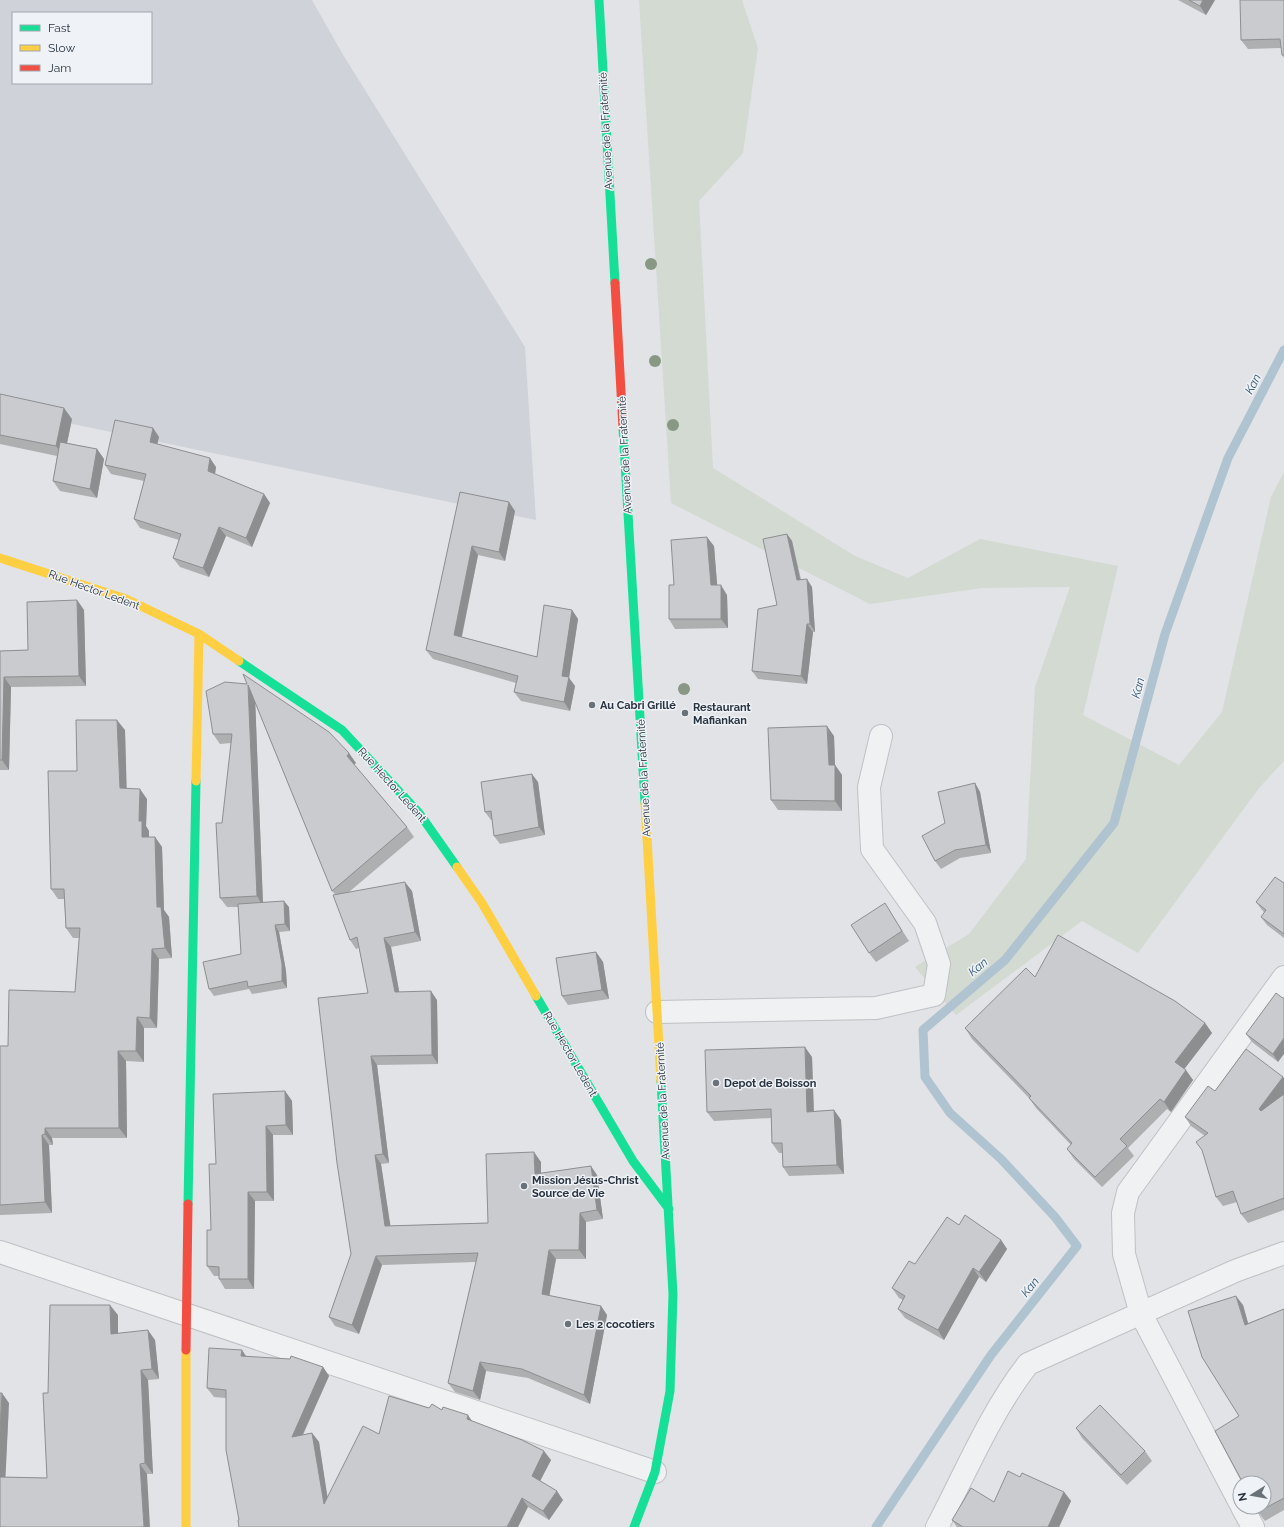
<svg xmlns="http://www.w3.org/2000/svg" width="1284" height="1527" font-family="Raleway,sans-serif">
<style>
.built{fill:#cfd3d9;fill-rule:evenodd}
.green{fill:#d2dad1}
.lines{fill:none;stroke-linecap:round;stroke-linejoin:round}
.stream{stroke:#b0c3d1;stroke-width:9}
.street-casing{stroke:#bfc1c4;stroke-width:24}
.street{stroke:#f0f1f3;stroke-width:22}
.fast{stroke:#16e098;stroke-width:9}
.slow{stroke:#ffcf43;stroke-width:9}
.jam{stroke:#f24e42;stroke-width:9}
.tree{fill:#889885}
.wall{fill:#adafb1}
.shaded-wall{fill:#8d8e90}
.building{fill:#c9cbce;stroke:#8d8e90}
.poi-dot{fill:#697179;stroke:#eff2f6;stroke-width:1.5}
.labels{text-anchor:middle;dominant-baseline:central;stroke-width:3;stroke-linejoin:round;paint-order:stroke}
.street-label{font-size:11px;fill:#28333f;stroke:#eff2f6}
.poi-label{font-size:11px;font-weight:bold;fill:#28333f;stroke:#eff2f6;text-anchor:start}
.water-label{font-size:12px;font-style:italic;fill:#335572;stroke:#eff2f6}
</style>
<rect width="100%" height="100%" fill="#e1e3e6"/>
<!-- built -->
<path class="built" d="M0 0H312L342 53 525 347 536 520 0 409ZM13 13H151V83H13Z"/>
<!-- green -->
<path class="green" d="M639 0H742L758 48 743 153 699 201 713 468 855 556 908 578 980 539 1118 566 1083 715 1179 765 1222 712 1271 497 1284 472V761L1259 788 1138 953 1082 921 956 1015 915 967 969 934 1026 859 1035 687 1070 587 982 588 870 604 671 503Z"/>
<g class="lines">
<!-- stream -->
<path class="stream" d="M876 1527 991 1355 1077 1246 1055 1217 1001 1159 950 1113 925 1077 923 1030 1005 960 1114 823 1165 634 1228 458 1284 350"/>
<!-- street casing -->
<g class="street-casing">
<path id="street" d="M657 1012 876 1008 934 995 939 964 925 923 872 849 869 787 881 736
M0 1252 655 1472
M1240 1503 1141 1314 1124 1254 1123 1213 1128 1192 1284 977
M1242 1507 1253 1527
M937 1527C966 1472 990 1413 1028 1364L1235 1271 1284 1253"/>
</g>
<!-- street -->
<use href="#street" class="street"/>
<!-- fast -->
<path class="fast" d="M599 0 615 283
M623 428 645 803
M239 661 342 730 419 813 457 867
M536 996 633 1161 669 1209
M188 1204 196 781
M634 1527 655 1472 670 1391 673 1294 661 1081"/>
<!-- slow -->
<path class="slow" d="M0 558 126 599 199 634 239 661
M196 781 199 634
M645 803 661 1081
M457 867 482 903 536 996
M186 1350V1527"/>
<!-- jam -->
<path class="jam" d="M615 283 623 428
M186 1350 188 1204"/>
</g>
<!-- trees -->
<g class="tree">
<circle cx="651" cy="264" r="6"/>
<circle cx="655" cy="361" r="6"/>
<circle cx="673" cy="425" r="6"/>
<circle cx="684" cy="689" r="6"/>
</g>
<!-- wall -->
<path class="wall" d="M1178 0H1215L1206 15Z
M1284 0V58L1282 55 1281 48 1248 49 1241 40Z
M0 394 72 419 67 443 97 449 104 459 97 498 60 491 53 481 57 456 0 444Z
M153 428 159 437 157 444 216 467 215 474 264 494 270 503 252 547 226 536 209 577 180 567 173 558 179 540 140 528 134 519 144 481 111 474 105 465Z
M460 492 515 511 505 561 478 555 462 637 537 657 572 610 578 619 569 678 575 686 570 711 521 701 514 692 516 683 433 659 426 650Z
M787 534 792 541 801 579 812 587 815 632H813L807 684 758 679 752 671 777 605Z
M714 546 717 585 727 595 728 628 675 629 669 619 674 585Z
M77 600 84 610 86 686 11 687 9 770H0V651L28 650Z
M225 682 356 763 354 765 407 827 414 837 349 892 412 891 421 941 391 947 399 992 437 1000 438 1064 377 1065 389 1163 381 1164 390 1226 488 1223 541 1162V1173L597 1175 603 1219 586 1222V1259H556L549 1296 601 1306 607 1315 590 1404 528 1378 486 1371 480 1400 455 1392 448 1383 476 1262 382 1265 359 1334 335 1326 329 1317 351 1254 368 993 359 948 356 949 350 940 335 894 332 891 255 702 263 902 289 907 290 931 279 932 286 971 287 988 252 994 249 989 214 996 209 989 241 954 238 907H227L220 898 231 743 220 744 213 734Z
M125 730 126 788 147 799 146 826 149 831V837H155L162 847 164 910 169 917 172 958 159 959 157 1028H144V1062L126 1061 127 1138H52L53 1145H49L52 1213 0 1215V1046H8L75 992 79 938H73L66 928 64 899H58L51 889 77 771Z
M834 736 835 765 842 775V811L778 810 771 800Z
M538 782 545 835 500 844 494 836 492 820H491L485 812Z
M975 783 980 792 991 853 960 858 941 869 935 861 945 823Z
M1284 883V938L1267 925 1261 917 1265 913 1262 910 1256 902Z
M891 913 909 941 876 962 869 953Z
M596 952 603 962 609 999 568 1005 562 996Z
M1284 999 1278 1062 1252 1042 1246 1034Z
M1205 1023 1212 1033 1184 1069 1193 1080 1171 1112 1167 1109 1128 1148 1134 1156 1102 1187 1074 1159 1067 1149 1071 1145 1036 1108 1029 1098 972 1039 965 1028Z
M812 1057 814 1111 834 1110 841 1120 844 1174 789 1176 783 1167 782 1153H779L772 1143 771 1118 714 1121 707 1112Z
M1283 1077 1284 1078V1210L1248 1223 1241 1214 1237 1202 1223 1206 1216 1197 1205 1136 1191 1126 1185 1117 1215 1091Z
M285 1091 292 1101 293 1135H273L274 1201H255L254 1289H225L219 1279V1276H214L207 1266 211 1230 216 1164Z
M959 1225 1001 1240 1007 1249 986 1282 979 1277 944 1340 905 1318 898 1309 903 1300 899 1298 892 1288Z
M1243 1305 1248 1323 1284 1309V1510L1265 1521 1258 1512 1239 1416Z
M118 1315V1333L155 1340 159 1379 148 1380 153 1474H147L0 1527 9 1403 5 1477 47 1478 48 1393Z
M246 1356 323 1367 329 1376 303 1435 312 1433 319 1442 327 1497 379 1434 429 1408 442 1410 472 1421 551 1460 540 1481 563 1500 549 1520 528 1507 239 1520 226 1398 214 1397 207 1388Z
M1076 1428 1145 1451 1152 1461 1127 1485 1082 1438Z
M1020 1477 1064 1492 1071 1501 1059 1527H957L952 1520 994 1502Z"/>
<!-- shaded-wall -->
<path class="shaded-wall" d="M1203 0H1215L1206 15 1200 6Z
M64 408 72 419 64 458 56 446Z
M153 428 159 437 156 450 150 442Z
M97 449 104 459 97 498 90 489Z
M210 458 216 467 214 480 208 471Z
M264 494 270 503 252 547 246 538Z
M509 502 515 511 505 561 499 552Z
M219 527 226 536 209 577 203 568Z
M787 534 792 541 802 588 797 580Z
M707 537 714 546 718 595 711 585Z
M472 546 478 555 460 644 454 635Z
M807 579 812 587 815 632 810 624Z
M721 585 727 595 728 628 721 619Z
M77 600 84 610 86 686 79 676Z
M572 610 578 619 569 678 575 686 570 711 564 702 562 676Z
M807 624 813 632 807 684 801 676Z
M4 677 11 687 9 770 2 760Z
M248 685 255 695 263 906 257 896Z
M117 720 125 730 127 798 120 788Z
M827 726 834 736 835 767V765L842 775V811L835 801 829 765Z
M349 753 356 763 353 765 347 756Z
M532 774 538 782 545 835 539 827Z
M975 783 980 792 991 853 986 845Z
M140 789 147 799 146 826 149 831V848L142 837 139 821Z
M155 837 162 847 164 910 169 917 172 958 165 948 157 907Z
M405 882 412 891 421 941 415 932Z
M284 901 289 907 290 931 285 924Z
M275 925 279 932 286 971 287 988 282 981Z
M384 938 391 947 401 1001 395 992Z
M152 949 159 959 157 1028 150 1018Z
M596 952 603 962 609 999 602 990Z
M431 991 437 1000 438 1064 432 1055Z
M137 1017 144 1028V1062L136 1051Z
M1205 1023 1212 1033 1182 1072 1175 1062Z
M1284 1038V1054L1278 1062 1273 1054Z
M805 1047 812 1057 814 1121 807 1112Z
M118 1051 126 1061 127 1138 119 1128Z
M371 1056 377 1065 389 1163 383 1154Z
M1186 1070 1193 1080 1171 1112 1164 1102Z
M1283 1077 1284 1078V1094L1266 1119 1259 1109Z
M285 1091 292 1101 293 1135 286 1125Z
M834 1110 841 1120 844 1174 837 1165Z
M266 1126 273 1135 274 1201 267 1192Z
M45 1128 52 1138 53 1145 45 1134Z
M42 1135 49 1145 52 1213 45 1202Z
M534 1152 541 1162V1183L535 1174Z
M375 1155 381 1164 392 1236 385 1226Z
M591 1166 597 1175 603 1219 597 1210Z
M248 1192 255 1201 254 1289 248 1279Z
M580 1213 586 1222V1259L579 1250Z
M1001 1240 1007 1249 986 1282 979 1272Z
M549 1250 556 1259 548 1303 542 1294Z
M376 1256 382 1265 359 1334 352 1325Z
M973 1268 979 1277 944 1340 938 1330Z
M1236 1296 1243 1305 1251 1334 1245 1325Z
M110 1305 118 1315V1344L111 1334Z
M601 1306 607 1315 590 1404 584 1395Z
M148 1330 155 1340 159 1379 152 1369Z
M242 1350 248 1359 241 1356Z
M480 1362 486 1371 480 1400 473 1391Z
M323 1367 329 1376 298 1445 292 1437Z
M141 1370 148 1380 153 1474 145 1463Z
M2 1393 9 1403 5 1487 0 1480V1432Z
M468 1415 474 1424 467 1419Z
M312 1433 319 1442 330 1513 324 1504Z
M544 1451 551 1460 538 1485 532 1476Z
M140 1464 147 1474 150 1527H144Z
M557 1491 563 1500 549 1520 543 1511Z
M1064 1492 1071 1501 1059 1527H1048Z
M522 1498 528 1507 518 1527H507Z"/>
<!-- building -->
<path class="building" d="M1189 0H1203L1200 6Z
M1240 0H1284V55H1282L1280 39 1241 40Z
M0 394 64 408 56 446 0 435Z
M115 420 153 428 150 442 210 458 208 471 264 494 246 538 219 527 203 568 173 558 181 534 134 519 146 474 105 465Z
M60 442 97 449 90 489 53 481Z
M460 492 509 502 499 552 472 546 454 635 537 657 544 605 572 610 562 676 569 677 564 702 514 692 518 676 426 650Z
M787 534 797 580 807 579 810 624H807L801 676 752 671 758 609 777 605 763 539Z
M707 537 711 585H721V619H669V585H674L671 540Z
M77 600 79 676 4 677 2 760H0V651L28 650 27 602Z
M243 674 329 732 349 753 347 756 407 827 332 891 248 685 257 896 220 898 216 823H222L232 734H213L206 691 225 682 247 684Z
M76 720H117L120 788 140 789 139 821H142V837H155L157 907H161L165 948 152 949 150 1018 137 1017 136 1051H118L119 1128H45V1134L42 1135 45 1202 0 1205V1046H8L9 990 75 992 80 928H66L64 889H51L48 771H77Z
M827 726 829 765H835V801L771 800 768 728Z
M532 774 539 827 494 836 491 811 485 812 481 782Z
M975 783 986 845 955 850 935 861 922 836 945 823 938 792Z
M1275 877 1284 883V934L1261 917 1266 910 1256 902Z
M405 882 415 932 384 938 395 992 431 991 432 1055 371 1056 383 1154 375 1155 385 1226 488 1223 486 1154 534 1152 535 1174 591 1166 597 1210 580 1213 579 1250H549L542 1294 601 1306 584 1395 522 1369 480 1362 473 1391 448 1383 478 1253 376 1256 352 1325 329 1317 351 1254 337 1163 318 998 368 993 357 937 350 940 333 895Z
M284 901 285 924 275 925 282 964V981L248 987 247 981 209 989 203 962 241 954 238 904Z
M885 903 902 931 869 953 851 925Z
M1058 935 1175 1001 1205 1023 1175 1062 1186 1070 1164 1102 1160 1099 1120 1139 1127 1146 1095 1177 1067 1149 1072 1143 1029 1098 1031 1096 965 1028 1026 968 1035 977Z
M596 952 602 990 562 996 556 958Z
M1276 993 1284 999V1038L1273 1054 1246 1034Z
M805 1047 807 1112 834 1110 837 1165 783 1167 782 1143H772L771 1109 707 1112 705 1050Z
M1246 1049 1283 1077 1259 1109 1261 1111 1284 1094V1198L1241 1214 1233 1191 1216 1197 1202 1150 1196 1142 1208 1133 1185 1117 1208 1086 1215 1091Z
M285 1091 286 1125 266 1126 267 1192H248V1279H219V1267L207 1266V1230H211L209 1164H216L213 1094Z
M965 1215 1001 1240 979 1272 973 1268 938 1330 898 1309 905 1296 892 1288 909 1261 915 1264 947 1217 959 1225Z
M1236 1296 1245 1325 1284 1309V1498L1258 1512 1256 1507H1264V1483H1243L1215 1431 1239 1416 1202 1357 1188 1311Z
M50 1305H110L111 1334 148 1330 152 1369 141 1370 145 1463 140 1464 144 1527H0V1477L47 1478 43 1393H48Z
M209 1348 242 1350 241 1356 290 1359 291 1356 323 1367 292 1437 312 1433 324 1504 363 1426 379 1434 389 1396 429 1408 432 1404 442 1410 443 1407 468 1415 467 1419 522 1440 544 1451 532 1476 557 1491 543 1511 522 1498 507 1527H239L238 1520H239L226 1450V1390L207 1388Z
M0 1393H2L0 1432Z
M1100 1405 1145 1451 1121 1475 1076 1428Z
M1008 1471 1020 1477 1022 1473 1064 1492 1048 1527H963L952 1520 971 1488 994 1502Z"/>
<!-- markers -->
<g class="poi-dot">
<circle cx="592" cy="705" r="4"/>
<circle cx="685" cy="713" r="4"/>
<circle cx="716" cy="1083" r="4"/>
<circle cx="524" cy="1186" r="4"/>
<circle cx="568" cy="1324" r="4"/>
</g>
<g class="labels">
<!-- street labels -->
<g class="street-label">
<text transform="translate(606 131) rotate(-93)">Avenue de la Fraternité</text>
<text transform="translate(625 455) rotate(-93)">Avenue de la Fraternité</text>
<text transform="translate(94 590) rotate(20)">Rue Hector Ledent</text>
<text transform="translate(644 778) rotate(-93)">Avenue de la Fraternité</text>
<text transform="translate(392 785) rotate(48)">Rue Hector Ledent</text>
<text transform="translate(570 1054) rotate(60)">Rue Hector Ledent</text>
<text transform="translate(663 1101) rotate(-93)">Avenue de la Fraternité</text>
</g>
<!-- poi labels -->
<g class="poi-label">
<text x="600" y="705">Au Cabri Grillé</text>
<text x="693" y="707">Restaurant<tspan x="693" dy="13">Mafiankan</tspan></text>
<text x="724" y="1083">Depot de Boisson</text>
<text x="532" y="1180">Mission Jésus-Christ<tspan x="532" dy="13">Source de Vie</tspan></text>
<text x="576" y="1324">Les 2 cocotiers</text>
</g>
<!-- water labels -->
<g class="water-label">
<text transform="translate(1253 384) rotate(-63)">Kan</text>
<text transform="translate(1138 688) rotate(-75)">Kan</text>
<text transform="translate(978 967) rotate(-40)">Kan</text>
<text transform="translate(1030 1287) rotate(-51)">Kan</text>
</g>
</g>
<!-- legend -->
<rect x="12" y="12" width="140" height="72" fill="#eff2f6" stroke="#9fa6ad"/>
<rect x="20" y="25" width="20" height="6" fill="#16e098" stroke="#9fa6ad"/>
<text x="48" y="32" font-size="12" fill="#28333f">Fast</text>
<rect x="20" y="45" width="20" height="6" fill="#ffcf43" stroke="#9fa6ad"/>
<text x="48" y="52" font-size="12" fill="#28333f">Slow</text>
<rect x="20" y="65" width="20" height="6" fill="#f24e42" stroke="#9fa6ad"/>
<text x="48" y="72" font-size="12" fill="#28333f">Jam</text>
<!-- north arrow -->
<g transform="translate(1252 1495) rotate(259)"><circle r="19" fill="#eff2f6" stroke="#9fa6ad"/>
<path d="M0-3L7 15L0 10L-7 15Z" fill="#697179"/>
<text y="-6" font-size="11" font-weight="bold" text-anchor="middle" fill="#28333f">N</text>
</g>
</svg>
